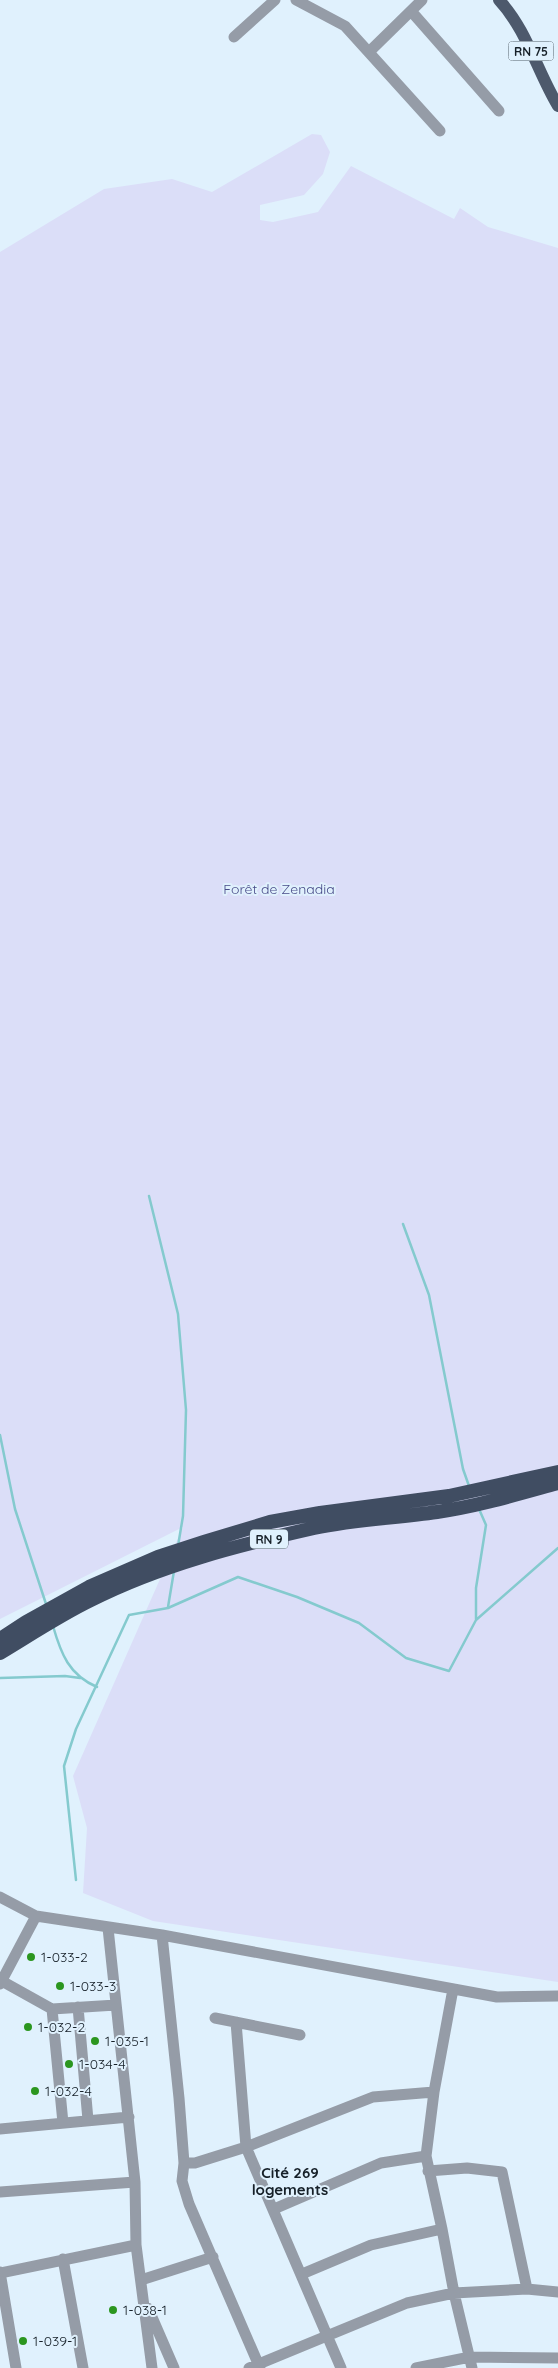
<svg xmlns="http://www.w3.org/2000/svg" width="558" height="2368" font-family="Quicksand,sans-serif">
<style>
.green{fill:#dbdef8}
.lines{fill:none;stroke-linecap:round;stroke-linejoin:round}
.stream{stroke:#84cace;stroke-width:2.5}
.minor{stroke:#959ca7;stroke-width:11}
.primary{stroke:#4d596c;stroke-width:12}
.trunk{stroke:#404d62;stroke-width:14}
.poi-dot{fill:#2b961f;stroke:#e0f1fd;stroke-width:2}
.labels{text-anchor:middle;dominant-baseline:central;stroke-width:4;stroke-linejoin:round;paint-order:stroke}
.shield{fill:#e0f1fd;stroke:#535f68;stroke-width:1}
.shield-label{font-size:12px;font-weight:bold;fill:#162028}
.park-label{font-size:14px;fill:#484b89;stroke:#e0f1fd}
.poi-label{font-size:14px;fill:#162028;stroke:#e0f1fd;text-anchor:start}
.neighbourhood-label{font-size:15px;font-weight:bold;fill:#162028;stroke:#e0f1fd}
</style>
<rect width="100%" height="100%" fill="#e0f1fd"/>
<!-- green -->
<path class="green" d="M312 134 321 135 330 152 323 174 304 195 260 205V220L273 222 318 212 351 166 454 219 460 208 488 227 558 248V1982L153 1921 83 1893 87 1828 73 1776 183 1527 0 1619V252L104 189 172 179 212 192Z"/>
<g class="lines">
<!-- stream -->
<path class="stream" d="M149 1196 178 1314 186 1410 183 1516 178 1546
M403 1224 429 1295 463 1469 469 1486
M0 1435 15 1509 46 1604
M168 1607 174 1571
M476 1619V1588L486 1525 479 1509
M53 1626C61 1654 69 1675 97 1687
M0 1678 65 1676 80 1678
M76 1880 64 1766 76 1729 129 1615 168 1608 238 1577 297 1597 359 1623 406 1658 449 1671 476 1620 558 1548"/>
<!-- minor -->
<path class="minor" d="M296 0 345 26 440 131
M411 11 499 111
M234 37 275 0
M369 52 422 0
M0 1897 36 1916 162 1935 497 1997 558 1996
M108 1928 135 2182 136 2245 152 2368
M162 1935 179 2098 184 2163 182 2181 189 2204 260 2368
M0 1980 52 2009 116 2005
M0 1984 36 1916
M453 1989 434 2092 426 2156 442 2229 454 2293 472 2368
M78 2007 88 2120
M52 2009 63 2123
M215 2018 300 2035
M236 2022 246 2147 341 2368
M0 2129 129 2117
M184 2163H195L246 2147 373 2097 434 2092
M428 2171 467 2168 502 2172 527 2289
M0 2192 135 2182
M274 2209 381 2163 426 2156
M63 2259 83 2368
M0 2272 16 2368
M0 2273 136 2245
M302 2274 371 2245 442 2229
M141 2280 213 2257
M148 2308 174 2368
M249 2368 407 2303 454 2293 527 2289 558 2292
M416 2368 470 2357 558 2358"/>
<!-- primary -->
<path class="primary" d="M499 0C527 30 537 71 558 106"/>
<!-- trunk -->
<path class="trunk" d="M0 1639 26 1622 89 1587 158 1557 204 1542 270 1522 320 1513 449 1496 558 1472
M0 1653C30 1635 60 1615 91 1600 160 1565 239 1545 314 1528 354 1519 396 1518 437 1512 478 1506 518 1494 558 1483"/>
</g>
<!-- markers -->
<g class="poi-dot">
<circle cx="31" cy="1957" r="5"/>
<circle cx="60" cy="1986" r="5"/>
<circle cx="28" cy="2027" r="5"/>
<circle cx="95" cy="2041" r="5"/>
<circle cx="69" cy="2064" r="5"/>
<circle cx="35" cy="2091" r="5"/>
<circle cx="113" cy="2310" r="5"/>
<circle cx="23" cy="2341" r="5"/>
</g>
<g class="labels">
<!-- shield labels -->
<g class="shield">
<rect x="508.5" y="41.5" width="45" height="19" rx="4"/>
<rect x="250" y="1529.5" width="38" height="19" rx="4"/>
</g>
<g class="shield-label">
<text x="531" y="51">RN 75</text>
<text x="269" y="1539">RN 9</text>
</g>
<!-- park labels -->
<g class="park-label">
<text x="279" y="889">Forêt de Zenadia</text>
</g>
<!-- poi labels -->
<g class="poi-label">
<text x="41" y="1957">1-033-2</text>
<text x="70" y="1986">1-033-3</text>
<text x="38" y="2027">1-032-2</text>
<text x="105" y="2041">1-035-1</text>
<text x="79" y="2064">1-034-4</text>
<text x="45" y="2091">1-032-4</text>
<text x="123" y="2310">1-038-1</text>
<text x="33" y="2341">1-039-1</text>
</g>
<!-- neighbourhood labels -->
<g class="neighbourhood-label">
<text x="290" y="2172">Cité 269<tspan x="290" dy="17">logements</tspan></text>
</g>
</g>
</svg>
